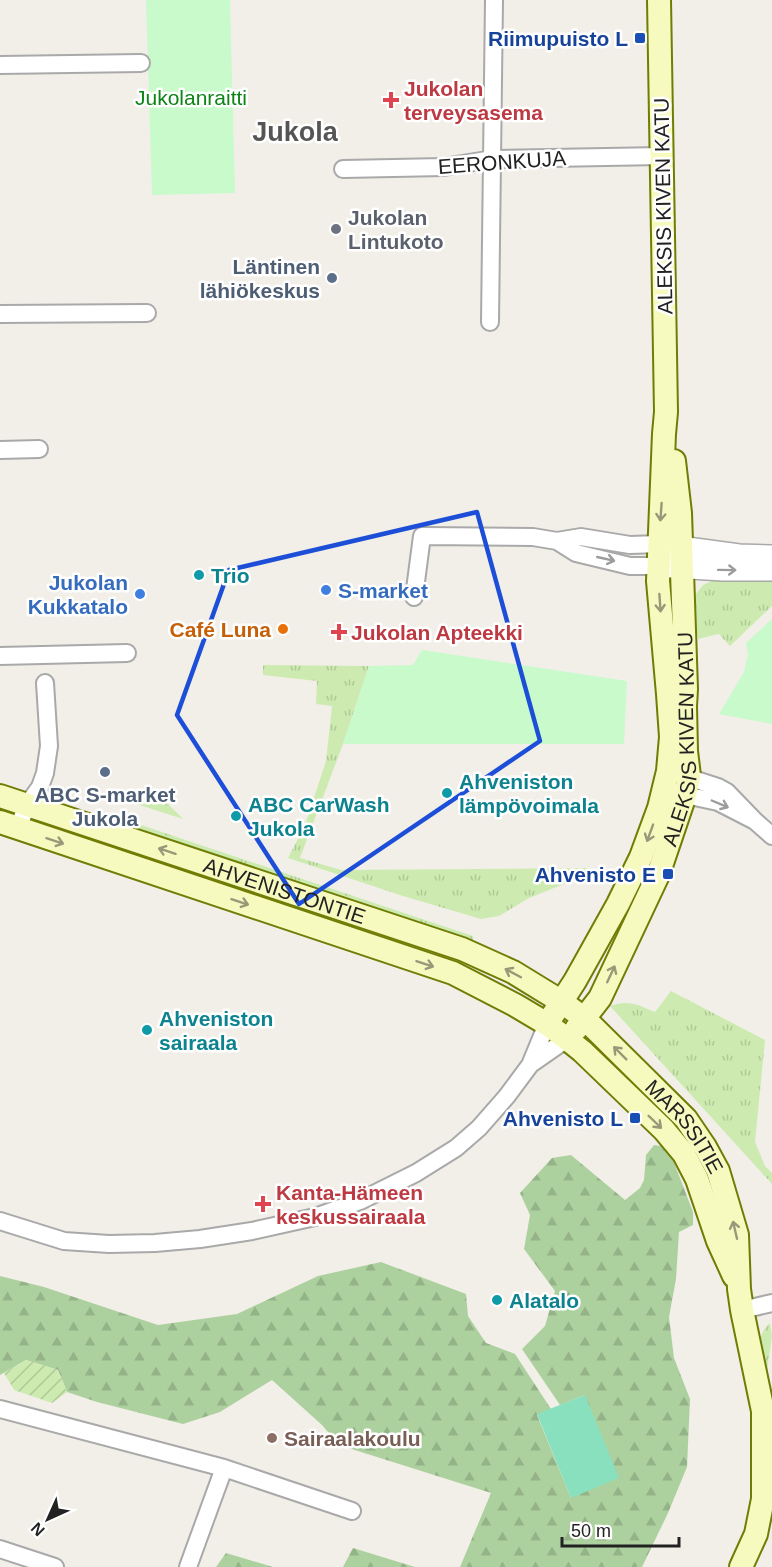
<svg xmlns="http://www.w3.org/2000/svg" width="772" height="1567" font-family="Arial,sans-serif">
<style>
.grass{fill:url(#grass-tufts)}
.forest{fill:url(#forest-firs)}
.park{fill:#c8facc}
.garden{fill:url(#garden-furrows)}
.pitch{fill:#88e0be}
.lines{fill:none;stroke-linecap:round;stroke-linejoin:round}
.minor-casing{stroke:#a9a9a9;stroke-width:20}
.tertiary-casing{stroke:#a9a9a9;stroke-width:24}
.secondary-casing{stroke:#707d05;stroke-width:26}
.minor{stroke:#fff;stroke-width:16}
.tertiary{stroke:#fff;stroke-width:21}
.secondary{stroke:#f7fabf;stroke-width:22}
.oneway{stroke:#979978}
.oneway2{stroke:#9c9c9c}
.marked{fill:none;stroke:#1d4ed8;stroke-width:4.5;stroke-linejoin:round}
.transit-dot{fill:#1a4fb4;stroke:#fff;stroke-width:2}
.health-dot{fill:#e0444e;stroke:#fff;stroke-width:2}
.worship-dot{fill:#6b7280;stroke:#fff;stroke-width:2}
.service-dot{fill:#5c6f8a;stroke:#fff;stroke-width:2}
.culture-dot{fill:#0f9aa8;stroke:#fff;stroke-width:2}
.shop-dot{fill:#3f7fe0;stroke:#fff;stroke-width:2}
.food-dot{fill:#e8710a;stroke:#fff;stroke-width:2}
.education-dot{fill:#8d6e63;stroke:#fff;stroke-width:2}
.labels{text-anchor:middle;dominant-baseline:central;stroke-width:5;stroke-linejoin:round;paint-order:stroke}
.transit-label{font-size:21px;font-weight:bold;fill:#164399;stroke:#fff;text-anchor:end}
.health-label{font-size:21px;font-weight:bold;fill:#be3a42;stroke:#fff;text-anchor:start}
.park-label{font-size:21px;fill:#0c8416;stroke:#fff}
.street-label{font-size:21px;fill:#222;stroke:#fff}
.worship-label{font-size:21px;font-weight:bold;fill:#5b616d;stroke:#fff;text-anchor:start}
.service-label{font-size:21px;font-weight:bold;fill:#4e5e75;stroke:#fff;text-anchor:end}
.culture-label{font-size:21px;font-weight:bold;fill:#0d838f;stroke:#fff;text-anchor:start}
.shop-label{font-size:21px;font-weight:bold;fill:#366cbe;stroke:#fff;text-anchor:end}
.food-label{font-size:21px;font-weight:bold;fill:#c56008;stroke:#fff;text-anchor:end}
.education-label{font-size:21px;font-weight:bold;fill:#785e54;stroke:#fff;text-anchor:start}
.district-label{font-size:27px;font-weight:bold;fill:#555;stroke:#fff}
</style>
<defs>
<pattern id="grass-tufts" width="24" height="20" patternUnits="userSpaceOnUse" patternTransform="scale(1.5)"><rect width="24" height="20" fill="#cdebb0"/><path d="M3 7l-1-3M5 7V3M7 7l1-3M15 17l-1-3M17 17v-4M19 17l1-3" fill="none" stroke="#b0c997"/></pattern>
<pattern id="forest-firs" width="22" height="20" patternUnits="userSpaceOnUse" patternTransform="scale(1.5)"><rect width="22" height="20" fill="#add19e"/><path d="M5 1l3.5 6h-7zM16 11l3.5 6h-7z" fill="#95b388"/></pattern>
<pattern id="garden-furrows" width="10" height="10" patternUnits="userSpaceOnUse" patternTransform="scale(1.5)"><rect width="10" height="10" fill="#cdebb0"/><path d="M-1 1l2-2M0 10L10 0M9 11l2-2" fill="none" stroke="#b0c997"/></pattern>
</defs>
<rect width="100%" height="100%" fill="#f2efe9"/>
<!-- grass -->
<path class="grass" d="M772 576V606L730 646 719 634 698 639 693 604 695 595 703 585 716 579Z
M263 665 369 666 343 744 300 858 341 870 591 868 574 880 529 898 499 916 481 919 403 896 288 858 305 825 326 761 332 706 316 704 317 681 263 675Z
M126 792 167 803 183 819 124 800Z
M135 823 473 936 472 943 132 829Z
M671 991 765 1040 755 1142 765 1166 772 1173V1184L610 1006C628 999 639 1005 655 1012Z
M770 1323 772 1336 767 1371 763 1374C759 1355 754 1338 770 1323Z"/>
<!-- forest -->
<path class="forest" d="M654 1145 668 1147 693 1212V1225L679 1232 676 1279 669 1317 674 1358 690 1399 687 1467 668 1513 642 1567H460L491 1493 339 1445 322 1425 272 1380 220 1412 183 1424 97 1402 67 1392 58 1370 26 1360 0 1375V1276L44 1287 158 1325 237 1314 318 1276 381 1262 466 1294 468 1316 486 1343 515 1354 551 1409 537 1415 571 1498 585 1395 560 1405 522 1349 545 1326 555 1291 524 1249 530 1215 520 1193 552 1158 571 1155 625 1200 640 1188 644 1180 646 1155Z
M353 1548 415 1567H343Z
M226 1553 273 1567H216Z"/>
<!-- park -->
<path class="park" d="M146 0H230L235 193 152 195Z
M772 619V724L719 714 744 672 748 654 746 643Z
M422 650 627 681 624 744H343L369 666 413 665Z"/>
<!-- garden -->
<path class="garden" d="M26 1360 58 1370 67 1392 52 1403 14 1390 4 1373Z"/>
<!-- pitch -->
<path class="pitch" d="M585 1395 619 1478 571 1498 537 1414Z"/>
<g class="lines">
<!-- minor casing -->
<g class="minor-casing">
<path id="minor" d="M0 65 141 63
M343 169 444 167 493 159 662 156
M0 314 147 313
M490 322 494 0
M0 450 39 449
M557 541 576 553 630 566H658
M414 597 422 536 533 537 557 541 581 537 630 545 659 544
M0 656 127 653
M676 793 718 802 755 821 727 792 718 787 678 774
M755 821 772 836
M18 828 27 805 40 787 45 773 49 746 45 683
M531 1064 567 1039
M0 1221 64 1241 109 1244 155 1243 200 1239 252 1231 315 1217 360 1201 416 1173 456 1148 479 1128 507 1096 530 1065 547 1024
M742 1310 772 1303
M0 1409 224 1468 352 1511
M0 1549 55 1567
M188 1567 224 1468"/>
</g>
<!-- tertiary casing -->
<g class="tertiary-casing">
<path id="tertiary" d="M665 545 739 555 772 556
M658 566 723 570H772"/>
</g>
<!-- secondary casing -->
<g class="secondary-casing">
<g id="secondary">
<path id="s1" d="M0 796 462 949 513 972 562 1002 585 1019 686 1119 705 1147 718 1171 737 1235 739 1289 742 1310 763 1411V1499L756 1534 741 1567"/>
<path d="M0 822 453 973 515 1005 547 1024 567 1039 582 1051 664 1130 684 1154 697 1179 718 1241 734 1276"/>
<path d="M547 1024 575 981 618 904 641 857 659 808 668 771 671 737 668 694 658 581 664 434 666 412 659 0"/>
<path id="s2" d="M576 1029 600 998 658 875 685 795 689 776 686 751 685 706 686 689 680 513 674 461"/>
</g>
</g>
<!-- minor -->
<use href="#minor" class="minor"/>
<!-- tertiary -->
<use href="#tertiary" class="tertiary"/>
<!-- secondary -->
<use href="#secondary" class="secondary"/>
</g>
<!-- one-way arrows -->
<defs><path id="oneway-shaft" d="M-6 0H5M1.5-3L5.5 0L1.5 3" fill="none" stroke-width="1.6" stroke-linecap="round" stroke-linejoin="round" transform="scale(1.5)"/></defs>
<g class="oneway">
<use href="#oneway-shaft" transform="translate(661 512) rotate(94)"/>
<use href="#oneway-shaft" transform="translate(660 603) rotate(86)"/>
<use href="#oneway-shaft" transform="translate(650 833) rotate(110)"/>
<use href="#oneway-shaft" transform="translate(55 841) rotate(18)"/>
<use href="#oneway-shaft" transform="translate(167 851) rotate(-162)"/>
<use href="#oneway-shaft" transform="translate(240 902) rotate(18)"/>
<use href="#oneway-shaft" transform="translate(425 964) rotate(18)"/>
<use href="#oneway-shaft" transform="translate(513 973) rotate(-152)"/>
<use href="#oneway-shaft" transform="translate(611 974) rotate(-65)"/>
<use href="#oneway-shaft" transform="translate(620 1053) rotate(-135)"/>
<use href="#oneway-shaft" transform="translate(655 1122) rotate(44)"/>
<use href="#oneway-shaft" transform="translate(735 1230) rotate(-103)"/>
</g>
<g class="oneway2">
<use href="#oneway-shaft" transform="translate(606 559) rotate(13)"/>
<use href="#oneway-shaft" transform="translate(727 570) rotate(1)"/>
<use href="#oneway-shaft" transform="translate(720 804) rotate(23)"/>
</g>
<!-- marked area -->
<path class="marked" d="M477 512 540 741 299 904 177 715 229 570Z"/>
<!-- markers -->
<g class="transit-dot">
<rect x="634" y="32" width="12" height="12" rx="3"/>
<rect x="662" y="868" width="12" height="12" rx="3"/>
<rect x="629" y="1112" width="12" height="12" rx="3"/>
</g>
<g class="health-dot">
<path d="M388 91h6v6h6v6h-6v6h-6v-6h-6v-6h6z"/>
<path d="M336 623h6v6h6v6h-6v6h-6v-6h-6v-6h6z"/>
<path d="M260 1195h6v6h6v6h-6v6h-6v-6h-6v-6h6z"/>
</g>
<circle class="worship-dot" cx="336" cy="229" r="6"/>
<g class="service-dot">
<circle cx="332" cy="278" r="6"/>
<circle cx="105" cy="772" r="6"/>
</g>
<g class="culture-dot">
<circle cx="199" cy="575" r="6"/>
<circle cx="447" cy="793" r="6"/>
<circle cx="236" cy="816" r="6"/>
<circle cx="147" cy="1030" r="6"/>
<circle cx="497" cy="1300" r="6"/>
</g>
<g class="shop-dot">
<circle cx="326" cy="590" r="6"/>
<circle cx="140" cy="594" r="6"/>
</g>
<circle class="food-dot" cx="283" cy="629" r="6"/>
<circle class="education-dot" cx="272" cy="1438" r="6"/>
<g class="labels">
<!-- transit labels -->
<g class="transit-label">
<text x="628" y="38">Riimupuisto L</text>
<text x="656" y="874">Ahvenisto E</text>
<text x="623" y="1118">Ahvenisto L</text>
</g>
<!-- health labels -->
<g class="health-label">
<text x="404" y="88">Jukolan<tspan x="404" dy="24">terveysasema</tspan></text>
<text x="351" y="632">Jukolan Apteekki</text>
<text x="276" y="1192">Kanta-Hämeen<tspan x="276" dy="24">keskussairaala</tspan></text>
</g>
<!-- park labels -->
<g class="park-label">
<text x="191" y="97">Jukolanraitti</text>
</g>
<!-- street labels -->
<g class="street-label">
<text transform="translate(502 162) rotate(-4)">EERONKUJA</text>
<text transform="translate(663 206) rotate(-91)">ALEKSIS KIVEN KATU</text>
<text stroke="none"><textPath href="#s2" startOffset="315">ALEKSIS KIVEN KATU</textPath></text>
<text stroke="none"><textPath href="#s1" startOffset="300">AHVENISTONTIE</textPath></text>
<text stroke="none"><textPath href="#s1" startOffset="776">MARSSITIE</textPath></text>
</g>
<!-- worship labels -->
<g class="worship-label">
<text x="348" y="217">Jukolan<tspan x="348" dy="24">Lintukoto</tspan></text>
</g>
<!-- service labels -->
<g class="service-label">
<text x="320" y="266">Läntinen<tspan x="320" dy="24">lähiökeskus</tspan></text>
<text x="105" y="794" text-anchor="middle">ABC S-market<tspan x="105" dy="24">Jukola</tspan></text>
</g>
<!-- culture labels -->
<g class="culture-label">
<text x="211" y="575">Trio</text>
<text x="459" y="781">Ahveniston<tspan x="459" dy="24">lämpövoimala</tspan></text>
<text x="248" y="804">ABC CarWash<tspan x="248" dy="24">Jukola</tspan></text>
<text x="159" y="1018">Ahveniston<tspan x="159" dy="24">sairaala</tspan></text>
<text x="509" y="1300">Alatalo</text>
</g>
<!-- shop labels -->
<g class="shop-label">
<text x="128" y="582">Jukolan<tspan x="128" dy="24">Kukkatalo</tspan></text>
<text x="338" y="590" text-anchor="start">S-market</text>
</g>
<!-- food labels -->
<g class="food-label">
<text x="271" y="629">Café Luna</text>
</g>
<!-- education labels -->
<g class="education-label">
<text x="284" y="1438">Sairaalakoulu</text>
</g>
<!-- district labels -->
<g class="district-label">
<text x="295" y="132">Jukola</text>
</g>
</g>
<!-- north arrow -->
<g transform="translate(48 1519) rotate(225)" stroke="#ffffff" stroke-width="4.5" paint-order="stroke">
<path d="M0-4.5L10 22L0 15L-10 22Z" fill="#222222"/>
<text y="-9" font-size="16" font-weight="bold" text-anchor="middle" fill="#222222">N</text>
</g>
<!-- scale -->
<path d="M562 1537v9h117v-9" fill="none" stroke="#222222" stroke-width="3"/>
<text x="571" y="1537" font-size="18" fill="#222222" stroke="#ffffff" stroke-width="4.5" paint-order="stroke">50 m</text>
</svg>
